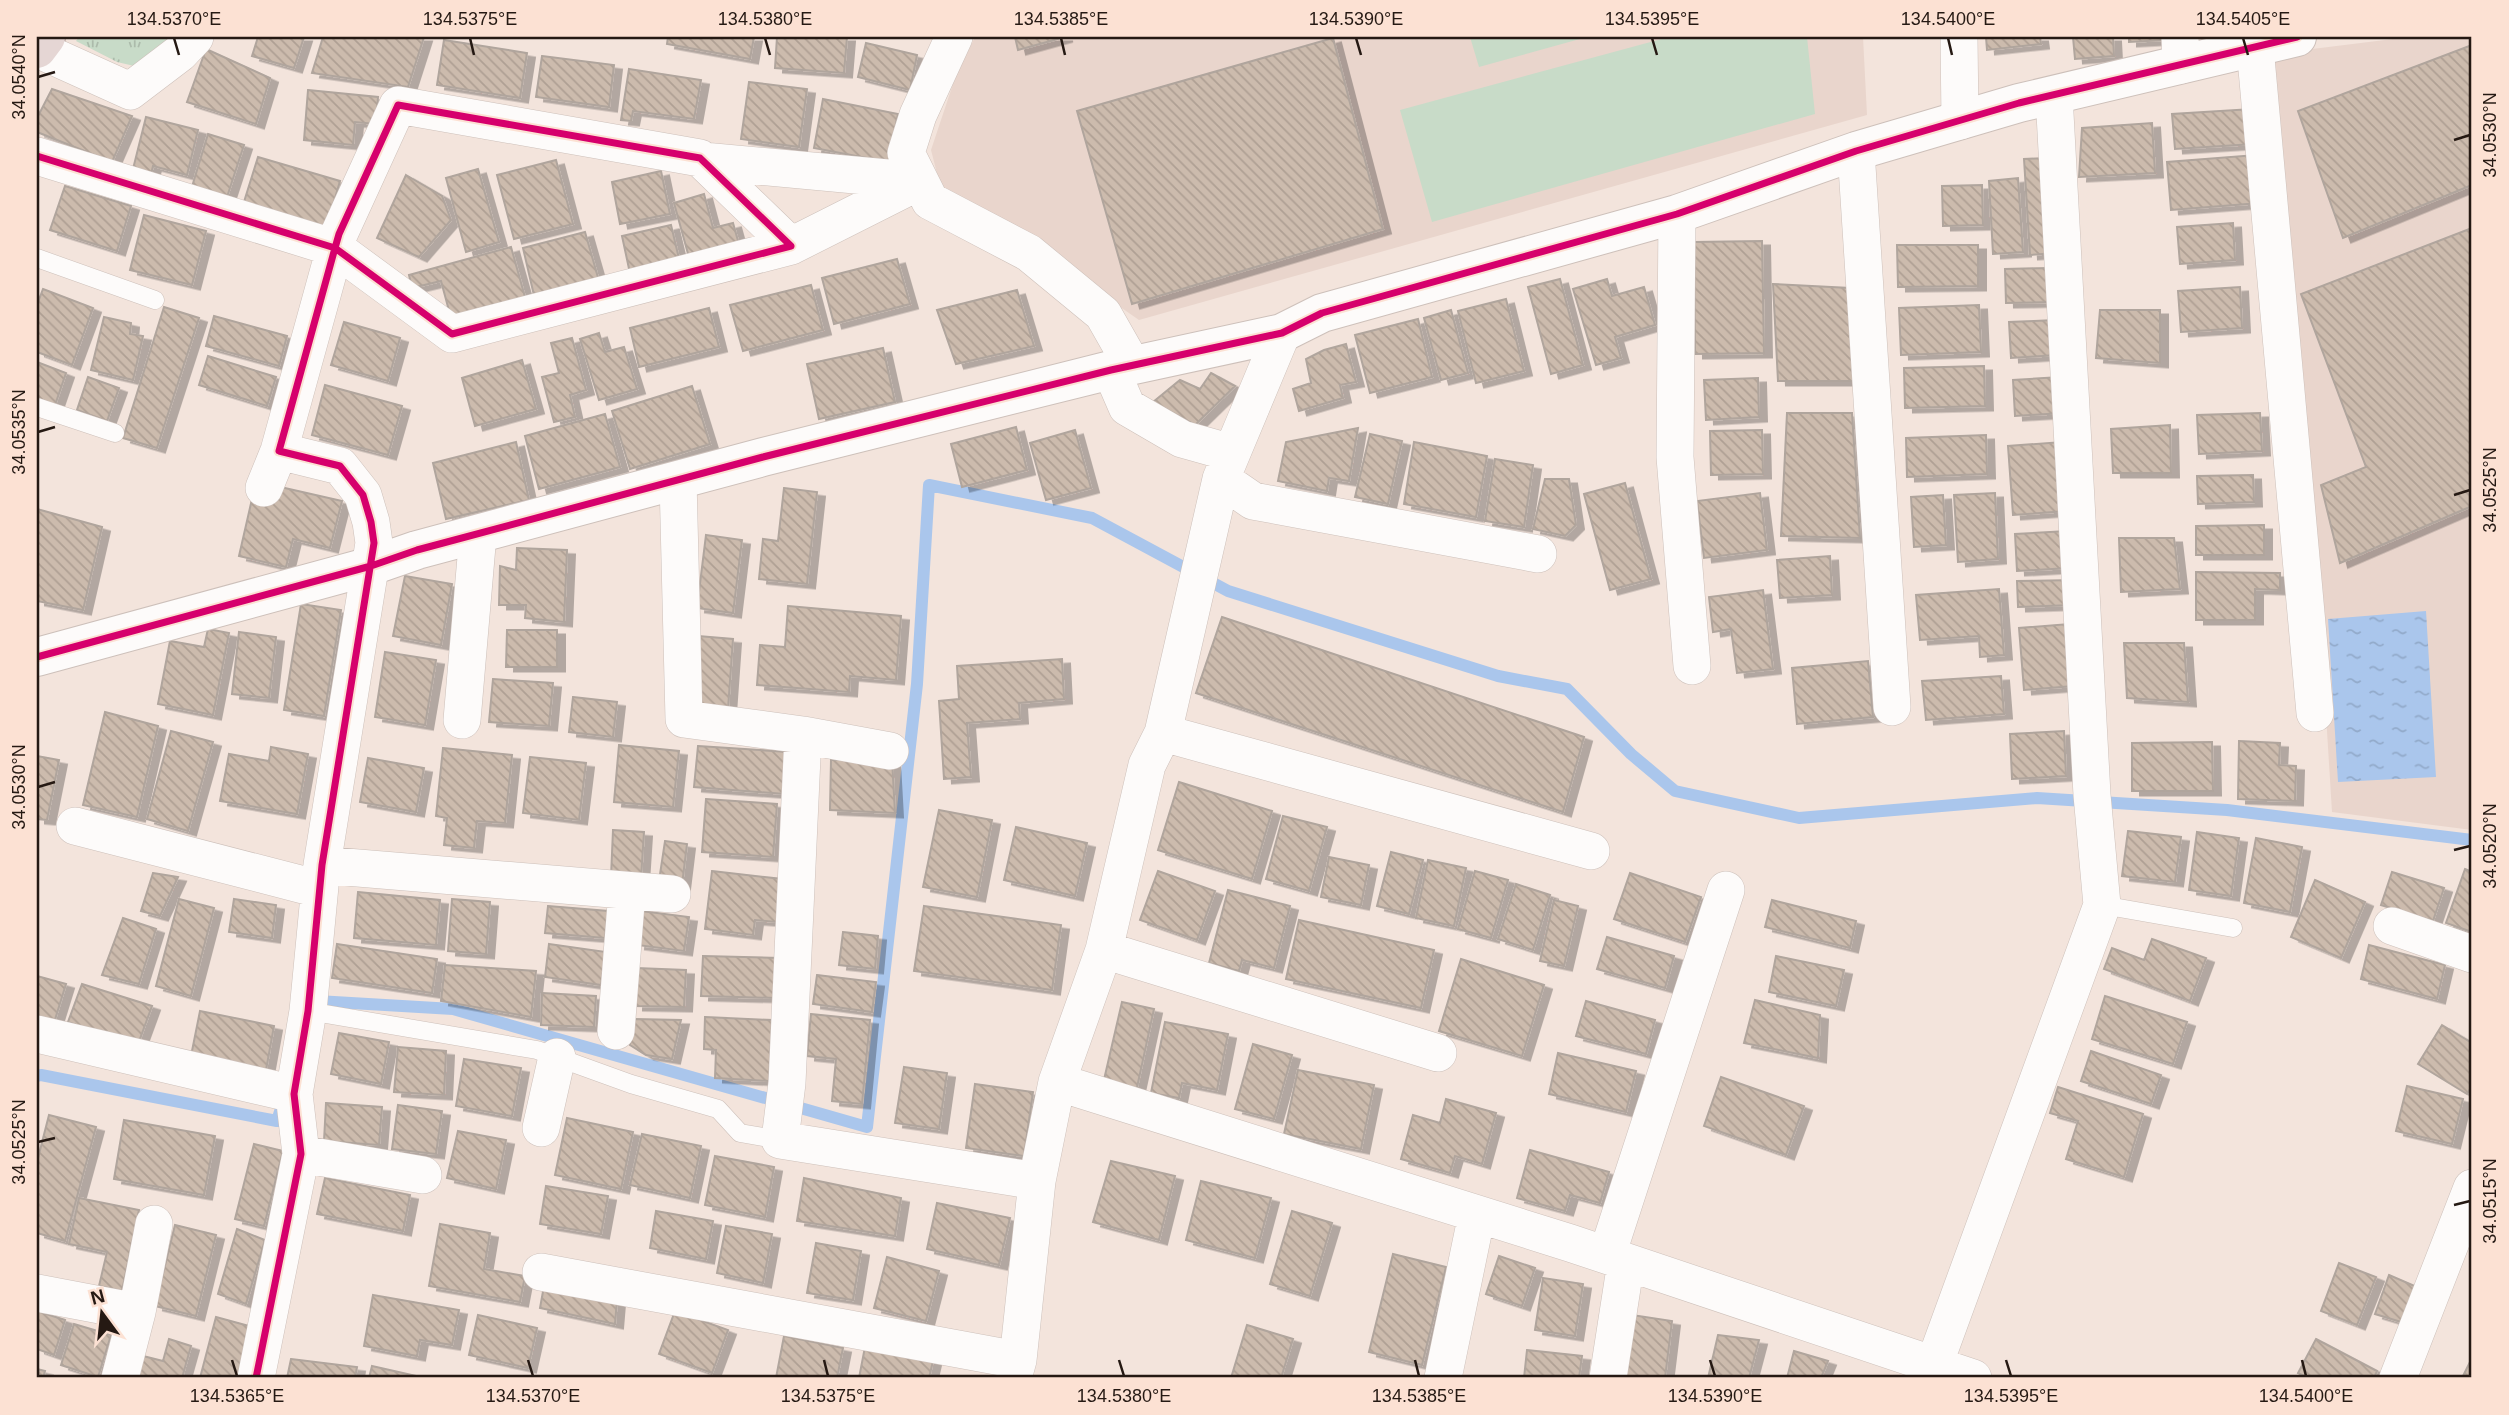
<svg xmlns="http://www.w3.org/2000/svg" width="2509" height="1415" font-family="Arial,sans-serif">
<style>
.education{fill:#e9d5cc}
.grass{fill:#c8dbc8}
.park{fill:url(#park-tufts)}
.water{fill:url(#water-ripples)}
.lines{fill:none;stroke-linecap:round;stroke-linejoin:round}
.stream{stroke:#aac6ec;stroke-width:12}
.building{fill:url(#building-back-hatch);stroke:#b0a59d;stroke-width:2;filter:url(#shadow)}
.lane-casing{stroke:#cdc0ba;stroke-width:19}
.street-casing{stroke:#cdc0ba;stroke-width:38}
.secondary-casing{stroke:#cdc0ba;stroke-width:40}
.highway-casing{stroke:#b59f9b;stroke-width:40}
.lane{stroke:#fdfbfa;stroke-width:18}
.street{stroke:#fdfbfa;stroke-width:37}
.secondary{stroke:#fdfbfa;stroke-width:38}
.highway{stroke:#e5d6d4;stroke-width:38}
.cycleway-casing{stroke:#fce1d3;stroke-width:11}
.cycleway{stroke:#d6006c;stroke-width:7}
.ticks{fill:none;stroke:#251913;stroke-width:2.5}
.neatline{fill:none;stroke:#251913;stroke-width:2.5}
.ticks-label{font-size:18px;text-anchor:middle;fill:#251913}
</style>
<defs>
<pattern id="park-tufts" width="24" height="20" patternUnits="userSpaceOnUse" patternTransform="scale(1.75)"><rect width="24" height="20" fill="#c8dbc8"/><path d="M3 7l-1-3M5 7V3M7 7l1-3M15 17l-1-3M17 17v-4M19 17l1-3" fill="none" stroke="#acbbab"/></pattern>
<pattern id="water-ripples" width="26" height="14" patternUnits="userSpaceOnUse" patternTransform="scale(1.75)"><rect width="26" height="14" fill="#aac6ec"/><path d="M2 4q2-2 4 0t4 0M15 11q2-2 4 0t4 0" fill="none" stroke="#92aaca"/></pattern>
<pattern id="building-back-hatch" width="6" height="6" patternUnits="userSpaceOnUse" patternTransform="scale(1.75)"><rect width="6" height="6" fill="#ccbbad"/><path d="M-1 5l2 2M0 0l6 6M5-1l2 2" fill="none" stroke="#afa094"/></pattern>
<filter id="shadow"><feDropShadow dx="8" dy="4.5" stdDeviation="0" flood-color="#0004"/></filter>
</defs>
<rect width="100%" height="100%" fill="#f3e4dc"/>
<!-- education -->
<path class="education" d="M975 37H1863L1867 115 1139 320 1034 247 942 193 931 150 955 78Z
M2409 37H2472V830L2332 812 2316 552 2271 54Z"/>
<!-- grass -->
<path class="grass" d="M1470 37H1587L1479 67Z
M1669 37H1807L1815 114 1432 222 1400 110Z"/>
<!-- park -->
<path class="park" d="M79 37H169L147 69 117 62 76 41Z"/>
<!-- water -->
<path class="water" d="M2426 611 2436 777 2338 782 2328 619Z"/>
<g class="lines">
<!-- stream -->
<path class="stream" d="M313 1005 317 1001 453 1009 867 1127 917 684 929 485 1092 518 1228 591 1498 676 1567 689 1631 754 1675 791 1799 818 2037 798 2227 810 2472 840
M37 1076 41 1075 277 1121 283 1102"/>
</g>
<!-- building -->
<path class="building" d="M258 37H304L294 68 252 56Z
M323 37H424L408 87 312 73Z
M668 37H754L750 59 667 44Z
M777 37H847L844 73 775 68Z
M1015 37H1065L1018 50Z
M1986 37H2040L2041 44 1987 50Z
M2073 37H2113L2114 56 2075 59Z
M2129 37H2164V40L2129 42Z
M1333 38 1383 229 1132 304 1077 111Z
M444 40 527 53 520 98 437 85Z
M866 43 917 55 910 90 858 77Z
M2472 45V185L2343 238 2298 111Z
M206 49 270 78 256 124 187 102Z
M542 56 614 65 609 107 536 97Z
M629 69 701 80 694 119 633 111 631 121 621 120Z
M749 82 807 89 799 147 741 139Z
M52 89 132 116 112 162 37 132V118Z
M308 90 378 97 376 124 355 122 353 145 304 140Z
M823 99 898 114 888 162 814 148Z
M2252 109 2254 144 2175 149 2172 114Z
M146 117 198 130 187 175 153 166 151 174 133 169Z
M2152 123 2155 173 2079 177 2082 128Z
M208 134 244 145 226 200 191 190Z
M2256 155 2260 203 2171 210 2167 162Z
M258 157 340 181 326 229 243 205Z
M2048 158 2054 253 2030 255 2024 159Z
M556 160 573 224 514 239 497 175Z
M478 169 499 242 466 252 446 178Z
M661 171 670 214 620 224 612 182Z
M406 175 442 196 451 220 419 257 377 238Z
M2018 178 2023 252 1993 254 1989 181Z
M1982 185 1983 225 1943 226 1942 186Z
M65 186 131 206 117 251 50 230Z
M704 194 713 228 733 223 740 248 690 261 674 203Z
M144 215 206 231 192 285 130 270Z
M2233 223 2235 260 2180 264 2177 227Z
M671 225 681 267 631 278 622 236Z
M2472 228V506L2340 563 2321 485 2366 467 2301 294Z
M585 232 601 288 536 304 523 248Z
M1762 241 1764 353 1695 354 1694 242Z
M1897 245H1978V286L1898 287Z
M511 247 525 297 451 318 441 281 412 288 409 275Z
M897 259 910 304 834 324 822 278Z
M2051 268 2052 302 2006 303 2005 269Z
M1560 279 1583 365 1551 374 1528 287Z
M1607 279 1612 296 1644 287 1655 325 1615 337 1621 358 1596 365 1573 289Z
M1773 284 1850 288 1856 381H1778Z
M811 285 823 330 743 351 730 305Z
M2240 287 2242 328 2181 332 2178 291Z
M43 289 93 308 72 365 37 352V305Z
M1017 290 1034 346 956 364 937 310Z
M1506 299 1524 371 1476 383 1458 311Z
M1979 305 1981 352 1901 355 1899 308Z
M164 307 199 318 157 448 123 438Z
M709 308 719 347 639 367 630 328Z
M1451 310 1468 373 1441 380 1424 318Z
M2100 310H2160V363L2096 358Z
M214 316 287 336 279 366 206 346Z
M104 317 131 323 130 334 143 336 133 380 91 370Z
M1418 319 1432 377 1370 393 1355 335Z
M2055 320 2057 355 2011 358 2009 322Z
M344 322 400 338 388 381 331 365Z
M599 333 605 352 624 347 637 389 599 400 580 339Z
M572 338 586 390 570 395 575 417 554 422 542 377 559 373 551 343Z
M1346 344 1356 382 1340 385 1343 398 1299 411 1293 389 1311 383 1306 359 1324 350Z
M883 348 895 402 819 419 807 364Z
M208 356 276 377 267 406 199 385Z
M522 360 536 409 475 426 462 378Z
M37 362 66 373 55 405 37 398Z
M1984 366 1985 406 1905 408 1904 368Z
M1211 373 1235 386 1195 425 1153 402 1180 380 1200 389Z
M88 377 119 388 107 421 77 410Z
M2060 377 2063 413 2015 416 2013 380Z
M1758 378 1759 417 1706 420 1704 380Z
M325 385 402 406 388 455 312 435Z
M692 386 710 444 630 469 612 411Z
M1787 413H1852L1860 538 1781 536Z
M2260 413 2262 451 2199 454 2197 415Z
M605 414 620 467 539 489 525 436Z
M2170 425 2171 473H2113L2111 429Z
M1016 427 1027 470 962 487 951 444Z
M1358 428 1349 481 1329 478 1327 491 1278 481 1286 442Z
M1075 430 1091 488 1046 500 1030 443Z
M1762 430 1763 474 1711 475 1710 431Z
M1370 434 1402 441 1388 504 1355 497Z
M1986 435 1987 474 1907 477 1906 438Z
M516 442 529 500 446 519 433 463Z
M1414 442 1487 456 1476 517 1404 504Z
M2062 442 2067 511 2013 515 2008 446Z
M1495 459 1533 465 1524 527 1485 521Z
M2253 475 2254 502 2198 504 2197 476Z
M1545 479H1569L1576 525 1565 536 1533 529Z
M1625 483 1651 579 1610 590 1584 494Z
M276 486 342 501 330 548 293 539 286 567 239 556 252 499Z
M784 488 817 492 807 584 759 579 763 539 778 541Z
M1760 493 1767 550 1704 558 1697 501Z
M1995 493 1998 559 1958 562 1954 495Z
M1943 495 1946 545 1914 547 1911 497Z
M37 509 102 527 83 610 37 601Z
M2264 525V555H2196V526Z
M2067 531 2069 568 2017 571 2015 534Z
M706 535 742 540 733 613 697 608Z
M2119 538H2174L2180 589 2121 592Z
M517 548 567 550 564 622 525 618 526 605H499L500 566 516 570Z
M1830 556 1832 595 1780 598 1777 560Z
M2196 572 2280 573V590L2255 589V620H2196Z
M405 576 452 584 441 645 393 636Z
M2074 580 2075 605 2018 607 2017 581Z
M1999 589 2004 655 1980 657 1979 636 1920 640 1916 595Z
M1763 590 1773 669 1737 673 1731 629 1713 632 1709 597Z
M301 604 341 610 324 716 284 710Z
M788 606 901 616 896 680 850 676 849 692 757 685 760 645 785 647Z
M1222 617 1584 737 1563 812 1196 693Z
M2069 624 2074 686 2024 690 2019 628Z
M208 629 229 633 213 715 158 704 170 641 204 647Z
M507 630H557V667H506Z
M239 632 276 637 269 698 232 694Z
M698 636 733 639 728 709 692 706Z
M2124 643H2184L2188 702 2127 698Z
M385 652 436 660 425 725 375 717Z
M1062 659 1064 699 1019 703 1020 719 967 723 971 777 944 779 939 701 959 699 957 666Z
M1868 661 1873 717 1797 724 1792 668Z
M2001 676 2004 714 1926 720 1922 681Z
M493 679 553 683 549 726 489 722Z
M573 697 617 702 613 737 569 732Z
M105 712 158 726 137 817 83 805Z
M171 731 213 742 188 831 147 819Z
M2064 731 2066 776 2012 779 2010 734Z
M2239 741 2280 743 2279 765 2296 766 2295 801 2238 799Z
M2212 742 2213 791H2132V743Z
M619 745 679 751 673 807 614 802Z
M698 746 789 752 785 794 694 787Z
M271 747 308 754 297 814 220 801 229 754 269 761Z
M443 748 512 755 505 823 477 821 474 848 444 845 447 818 436 816Z
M37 756 59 760 47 820 37 819Z
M530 757 586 763 579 820 523 813Z
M368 758 424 768 416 812 360 802Z
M892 759 895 813 830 810 831 760Z
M1179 782 1272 811 1252 879 1158 850Z
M706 799 777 804 773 857 702 852Z
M939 810 992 820 977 897 923 887Z
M1283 816 1327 827 1309 891 1266 879Z
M1016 827 1087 843 1075 896 1004 880Z
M613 830 644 832 641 878 611 877Z
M2128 831 2181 837 2175 882 2122 876Z
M2197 832 2239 838 2231 896 2189 890Z
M2256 838 2302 847 2290 912 2244 903Z
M665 841 687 844 682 885 659 881Z
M1391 852 1423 860 1409 914 1377 906Z
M1329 857 1369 865 1361 905 1321 897Z
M1428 860 1466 868 1454 926 1416 918Z
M2465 869 2472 872V932L2446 923Z
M712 871 782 879 777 922 755 920 753 935 705 929Z
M1158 871 1215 891 1197 940 1140 920Z
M1475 871 1508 880 1491 938 1458 929Z
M2392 872 2444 888 2433 921 2381 905Z
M153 873 178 877 160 916 141 911Z
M1630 873 1701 897 1685 942 1614 919Z
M2315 880 2365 902 2341 958 2291 937Z
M1516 884 1550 895 1533 950 1498 939Z
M1228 890 1290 906 1274 968 1242 960 1239 971 1209 963Z
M358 892 440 900 436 945 354 938Z
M179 899 214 908 191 996 156 986Z
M234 899 276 905 272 938 229 932Z
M452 899 490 902 486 954 448 951Z
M1554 900 1578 906 1564 966 1540 961Z
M1772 900 1856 921 1850 948 1765 927Z
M548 906 608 911 605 938 545 933Z
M924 906 1061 925 1052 990 914 971Z
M641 911 689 917 684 951 637 945Z
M123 918 156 929 139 984 102 975Z
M1299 920 1434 950 1421 1008 1286 979Z
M843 932 878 936 875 969 839 965Z
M1607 937 1674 956 1665 988 1597 969Z
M2152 939 2206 958 2190 1001 2104 969 2112 948 2144 960Z
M337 944 437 959 432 993 332 978Z
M549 944 606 952 601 985 545 977Z
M2369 945 2445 965 2437 999 2361 979Z
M703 956 779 958 777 998 701 996Z
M1776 956 1844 970 1836 1006 1769 992Z
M1461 959 1544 985 1522 1056 1439 1031Z
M445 965 536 971 531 1017 441 1001Z
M636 968 686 970 684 1007 635 1006Z
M817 975 876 982 872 1012 813 1004Z
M37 976 66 984 53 1026 37 1021Z
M82 984 152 1006 137 1047 68 1022Z
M542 993 596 996 594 1027 541 1025Z
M2105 996 2187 1022 2173 1064 2092 1039Z
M1755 1000 1820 1015 1818 1058 1744 1043Z
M1586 1001 1655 1020 1646 1054 1576 1036Z
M1122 1002 1154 1009 1136 1092 1103 1084Z
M200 1011 274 1026 266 1070 191 1056Z
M811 1014 870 1020 862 1104 832 1101 836 1059 807 1056Z
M705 1017 772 1020 769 1081 715 1078 716 1050 704 1049Z
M634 1019 681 1020 672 1059 646 1055 630 1045Z
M1165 1022 1228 1034 1217 1090 1182 1083 1179 1098 1151 1093Z
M2442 1025 2472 1043V1086L2467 1094 2418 1064Z
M339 1033 389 1042 381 1084 331 1074Z
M1253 1044 1292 1055 1274 1119 1235 1109Z
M398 1047 446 1051 444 1095 394 1092Z
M2091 1051 2161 1075 2151 1104 2081 1081Z
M1558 1053 1636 1071 1626 1112 1549 1094Z
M464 1059 521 1068 512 1116 456 1106Z
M904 1067 947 1073 939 1129 895 1123Z
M1298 1070 1374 1085 1361 1149 1284 1134Z
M1721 1077 1804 1106 1786 1155 1704 1126Z
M975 1084 1033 1092 1024 1156 966 1148Z
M2407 1086 2463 1099 2452 1144 2396 1131Z
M2058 1087 2143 1114 2124 1177 2066 1159 2078 1121 2050 1113Z
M1446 1099 1496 1113 1482 1164 1455 1156 1450 1173 1401 1159 1413 1115 1440 1123Z
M326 1103 382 1107 379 1145 324 1141Z
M398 1105 442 1111 436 1154 392 1149Z
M49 1115 96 1127 65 1241 37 1233V1162Z
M567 1118 633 1132 621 1189 555 1175Z
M124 1120 215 1136 204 1195 114 1179Z
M458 1131 506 1140 496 1189 447 1178Z
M642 1134 701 1146 690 1198 630 1185Z
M254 1144 283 1151 264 1226 235 1219Z
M1530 1150 1609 1172 1600 1203 1570 1195 1565 1211 1517 1198Z
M715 1156 774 1167 765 1217 705 1205Z
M1111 1161 1175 1176 1159 1240 1093 1222Z
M325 1178 410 1195 403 1231 317 1214Z
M804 1178 901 1198 895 1236 797 1221Z
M1201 1181 1271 1198 1255 1258 1186 1240Z
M546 1186 608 1196 601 1234 540 1224Z
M79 1198 139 1210 122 1291 99 1286 107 1252 69 1244Z
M937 1203 1010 1218 999 1265 927 1249Z
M656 1211 713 1221 706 1259 650 1248Z
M1292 1211 1332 1223 1310 1296 1270 1284Z
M440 1224 490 1233 484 1269 525 1276 520 1302 429 1286Z
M175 1225 216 1235 196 1316 155 1306Z
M726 1226 772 1234 763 1283 717 1273Z
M237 1229 265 1240 246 1304 218 1294Z
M816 1243 861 1251 853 1300 807 1293Z
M1393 1254 1446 1267 1422 1365 1369 1352Z
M1499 1256 1535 1268 1522 1306 1486 1294Z
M887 1257 939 1271 926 1321 874 1308Z
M2339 1263 2376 1277 2357 1325 2321 1311Z
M2389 1275 2424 1290 2411 1325 2375 1314Z
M1543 1278 1583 1284 1575 1336 1535 1330Z
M544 1286 617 1300 615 1324 540 1308Z
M373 1295 459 1310 452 1345 420 1340 417 1356 364 1346Z
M37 1311 65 1320 54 1355 37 1349Z
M675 1311 728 1330 712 1373 659 1354Z
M478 1315 537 1328 528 1368 469 1355Z
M1632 1315 1672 1321 1665 1378H1624Z
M216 1317 249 1326 238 1378H200Z
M74 1324 111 1335 98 1377 61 1365Z
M1247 1325 1293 1339 1281 1378H1231Z
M1718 1335 1759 1340 1749 1378H1708Z
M784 1336 843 1348 837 1378H776Z
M169 1339 191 1346 182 1378H137L143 1356 163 1361Z
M2316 1339 2377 1371 2374 1378H2308L2298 1373Z
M865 1347 933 1361 929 1378H859Z
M1527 1350 1582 1356 1579 1378H1524Z
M1794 1351 1828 1361 1821 1378H1787Z
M2472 1358V1378H2462Z
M291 1359 357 1367 355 1378H287Z
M372 1366 425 1378H369Z
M37 1369 45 1371 43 1378H37Z"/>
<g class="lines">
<!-- lane casing -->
<g class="lane-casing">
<path id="lane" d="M37 258 155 300
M37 407 115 433
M2102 905 2233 928
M308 1011 537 1050 631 1084 718 1109 740 1133 780 1140"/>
</g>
<!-- street casing -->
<g class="street-casing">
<path id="street" d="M954 37 918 115 906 153 930 201 1029 253 1103 314 1132 365
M1959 37 1960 121
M2180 37 2181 65
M2255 47 2315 713
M37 49 130 91 180 53 195 37
M1856 151 1892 707
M37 156 335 248 452 334 791 246 700 158 398 105 339 234 335 248 279 451 340 466 363 495 371 522 374 543 322 865 308 1011 294 1094 301 1154 256 1378
M703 161 920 181
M1677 214 1675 457 1692 666
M791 246 920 181
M1111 370 1127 407 1182 439 1232 453
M1221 479 1253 501 1538 554
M678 480 684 719 803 735 787 1083 780 1140 1037 1181
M264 488 279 451
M462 720 478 534
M1163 733 1591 851
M803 735 890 751
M75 826 319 889
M322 865 672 894
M2392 926 2472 954
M1104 950 1438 1053
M616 1031 627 891
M37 1034 294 1094
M1057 1082 1570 1243 1973 1378
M541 1128 557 1057
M301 1154 423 1175
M1607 1255 1726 890
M541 1272 1018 1360
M37 1293 137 1312 120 1378
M137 1312 154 1224
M1934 1365 2102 905 2092 795 2054 95
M1013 1378 1018 1360 1037 1181 1057 1082 1104 950 1147 765 1163 733 1221 479 1282 333
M1443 1378 1477 1214
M1608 1378 1626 1262
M2398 1378 2472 1188"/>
</g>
<!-- secondary casing -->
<g class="secondary-casing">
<path id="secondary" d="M37 657 371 566 417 550 763 457 1111 370 1282 333 1322 313 1677 214 1856 151 2019 103 2297 37"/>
</g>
<!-- highway casing -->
<g class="highway-casing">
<path id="highway" d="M37 49 46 37"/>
</g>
<!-- lane -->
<use href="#lane" class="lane"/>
<!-- street -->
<use href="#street" class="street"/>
<!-- secondary -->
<use href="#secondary" class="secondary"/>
<!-- highway -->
<use href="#highway" class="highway"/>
<!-- cycleway casing -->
<g class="cycleway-casing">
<path id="cycleway" d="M37 156 335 248 452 334 791 246 700 158 398 105 339 234 335 248 279 451 340 466 363 495 371 522 374 543 322 865 308 1011 294 1094 301 1154 256 1378
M37 657 371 566 417 550 763 457 1111 370 1282 333 1322 313 1677 214 1856 151 2019 103 2297 37"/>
</g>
<!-- cycleway -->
<use href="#cycleway" class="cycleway"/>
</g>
<!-- ticks -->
<path class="ticks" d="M174 38 179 55M470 38 474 55M765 38 770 55M1061 38 1065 55M1356 38 1361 55M1652 38 1657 55M1948 38 1952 55M2243 38 2248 55M38 77 55 72M2454 140 2470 135M38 432 55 427M2454 495 2470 490M38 787 55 782M2454 850 2470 846M38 1142 55 1138M2454 1205 2470 1201M232 1360 237 1376M528 1360 533 1376M824 1360 828 1376M1119 1360 1124 1376M1415 1360 1419 1376M1710 1360 1715 1376M2006 1360 2011 1376M2302 1360 2306 1376"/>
<!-- border -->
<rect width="2509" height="1415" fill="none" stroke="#fce1d3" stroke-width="77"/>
<!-- north arrow -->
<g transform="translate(102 1313) rotate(345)" stroke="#fce1d3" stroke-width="5" paint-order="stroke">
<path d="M0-5L12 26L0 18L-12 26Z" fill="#251913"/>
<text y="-10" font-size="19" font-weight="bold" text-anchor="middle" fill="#251913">N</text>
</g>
<rect x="38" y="38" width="2432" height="1338" class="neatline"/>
<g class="ticks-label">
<text x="174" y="25">134.5370°E</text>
<text x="470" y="25">134.5375°E</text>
<text x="765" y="25">134.5380°E</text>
<text x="1061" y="25">134.5385°E</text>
<text x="1356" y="25">134.5390°E</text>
<text x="1652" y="25">134.5395°E</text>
<text x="1948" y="25">134.5400°E</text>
<text x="2243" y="25">134.5405°E</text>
<text transform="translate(19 77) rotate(-90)" y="6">34.0540°N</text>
<text transform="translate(2490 135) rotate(-90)" y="6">34.0530°N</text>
<text transform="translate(19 432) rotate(-90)" y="6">34.0535°N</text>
<text transform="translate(2490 490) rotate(-90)" y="6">34.0525°N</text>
<text transform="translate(19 787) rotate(-90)" y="6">34.0530°N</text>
<text transform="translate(2490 846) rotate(-90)" y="6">34.0520°N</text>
<text transform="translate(19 1142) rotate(-90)" y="6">34.0525°N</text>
<text transform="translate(2490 1201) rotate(-90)" y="6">34.0515°N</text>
<text x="237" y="1402">134.5365°E</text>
<text x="533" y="1402">134.5370°E</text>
<text x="828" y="1402">134.5375°E</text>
<text x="1124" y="1402">134.5380°E</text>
<text x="1419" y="1402">134.5385°E</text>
<text x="1715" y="1402">134.5390°E</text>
<text x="2011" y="1402">134.5395°E</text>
<text x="2306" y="1402">134.5400°E</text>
</g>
</svg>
